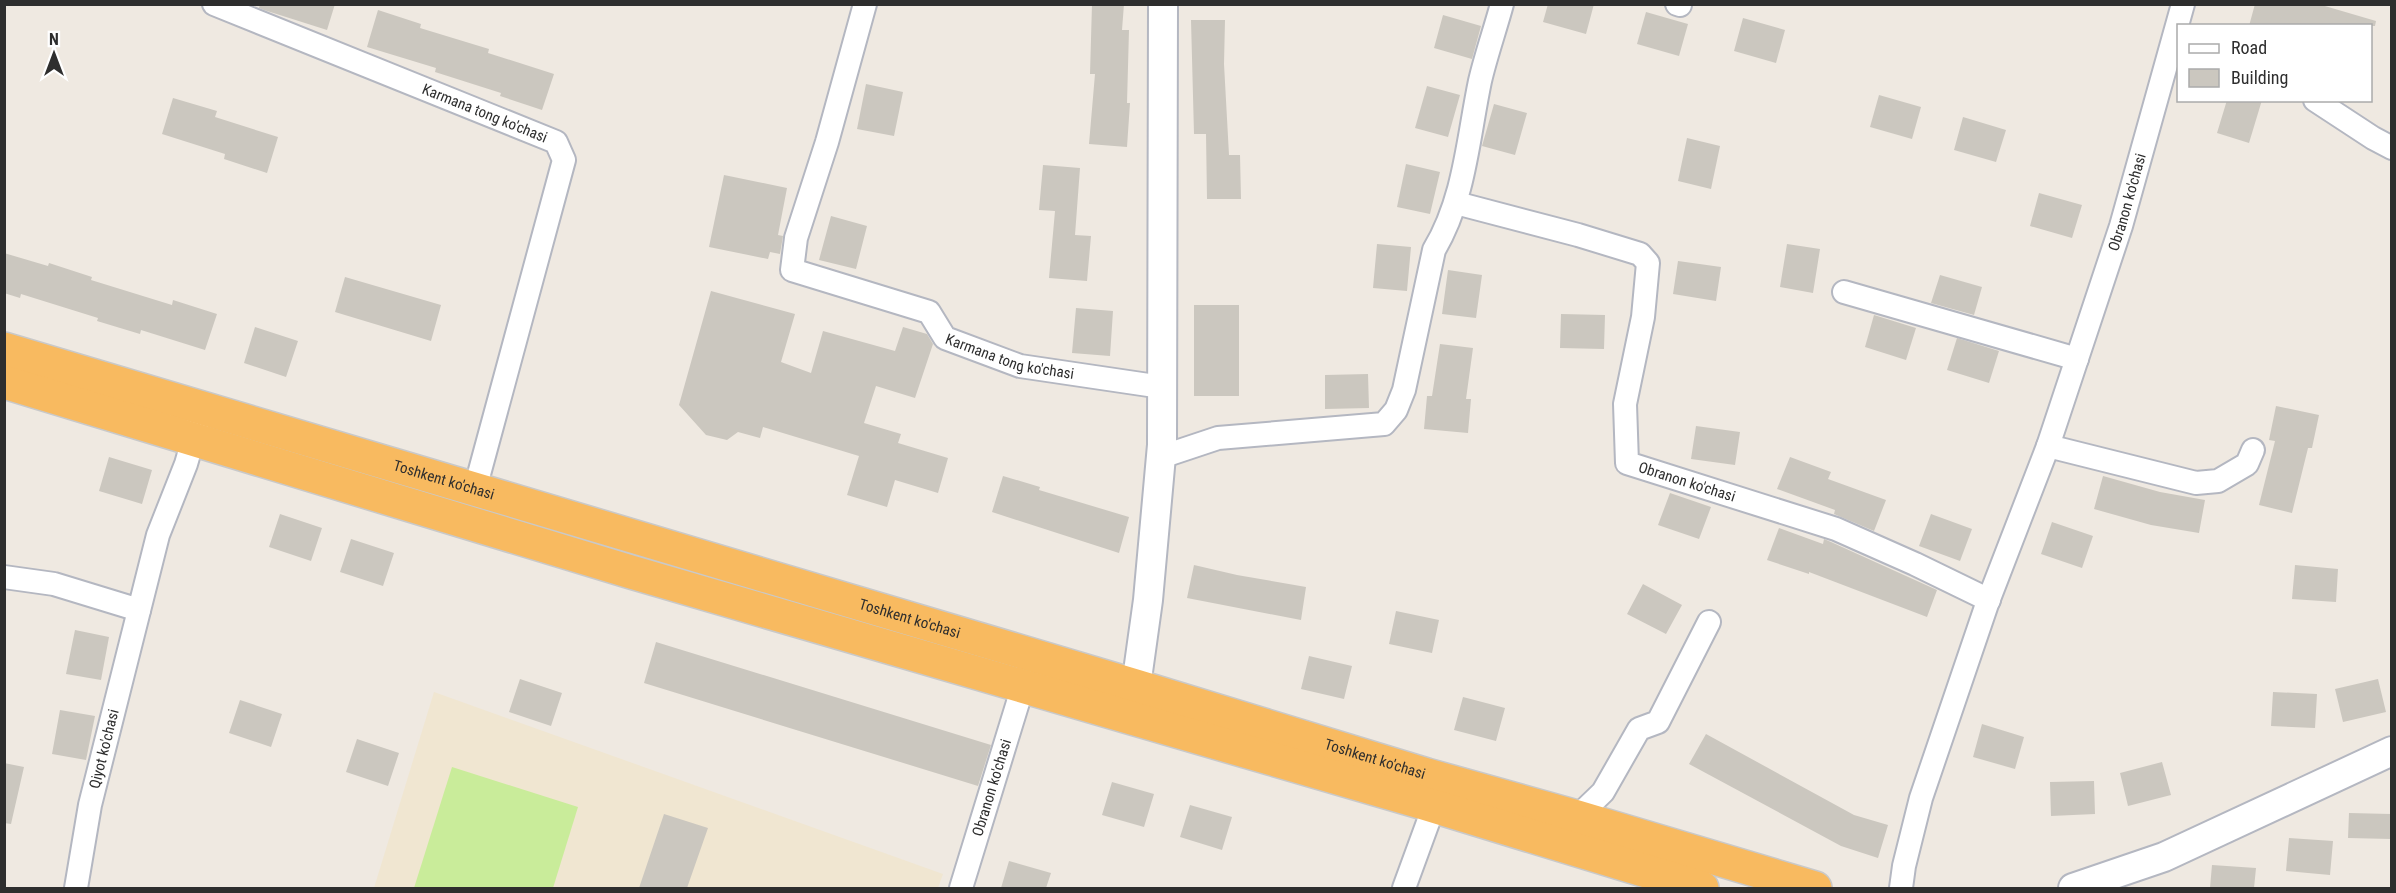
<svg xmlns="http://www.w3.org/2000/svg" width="2396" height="893" font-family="'Roboto Condensed',sans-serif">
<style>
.education{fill:#f0e6d1}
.pitch{fill:#c9ec9a}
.building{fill:#cbc7bf}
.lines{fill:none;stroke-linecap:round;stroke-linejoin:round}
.minor-casing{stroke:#b4b7c1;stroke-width:26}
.tertiary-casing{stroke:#b4b7c1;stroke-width:32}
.trunk-casing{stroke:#c9c9c9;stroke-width:36}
.minor{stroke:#fff;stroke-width:22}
.tertiary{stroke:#fff;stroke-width:28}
.trunk{stroke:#f8ba60;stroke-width:33}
.labels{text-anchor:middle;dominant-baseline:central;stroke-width:6;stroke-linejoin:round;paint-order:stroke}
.street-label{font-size:15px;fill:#2e2e2e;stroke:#fff}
</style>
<rect width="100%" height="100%" fill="#efe9e1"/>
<!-- education -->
<path class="education" d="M434 692 943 874 938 888H374Z"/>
<!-- pitch -->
<path class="pitch" d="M452 767 578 807 553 888H414Z"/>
<!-- building -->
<path class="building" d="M260 4H335L327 30 264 10 259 8Z
M1092 4H1124L1122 30H1129L1127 103H1130L1127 147 1089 144 1095 74H1090Z
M1548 4H1594L1586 34 1543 22Z
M2255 4H2318L2376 21 2375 26H2249Z
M378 10 421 24 420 28 489 49 488 53 554 74 542 110 500 96 501 93 435 72 436 68 367 47Z
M1646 12 1688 24 1679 56 1637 44Z
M1443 15 1481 26 1472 59 1434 48Z
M1743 18 1785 30 1776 63 1734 51Z
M1191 20H1225L1224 64 1229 155H1240L1241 199H1207L1206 134H1194Z
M866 84 903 92 894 136 857 129Z
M1427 86 1460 95 1448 137 1415 128Z
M1879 95 1921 107 1912 139 1870 127Z
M173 98 217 111 215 117 278 137 267 173 224 159 225 154 162 134Z
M2227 100H2262L2249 143 2217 133Z
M1494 104 1527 113 1515 155 1482 146Z
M1963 117 2006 130 1996 162 1954 150Z
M1687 138 1720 146 1711 189 1678 181Z
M1406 164 1440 172 1430 214 1397 207Z
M1043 165 1080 168 1075 235 1091 236 1087 281 1049 278 1055 211 1039 210Z
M724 175 787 188 778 235 783 236 780 254 770 252 768 259 709 247Z
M2039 193 2082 205 2072 238 2030 226Z
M831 216 867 226 856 269 819 260Z
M1377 244 1411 247 1407 291 1373 288Z
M1787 244 1820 249 1813 293 1780 287Z
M4 253 48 266 49 263 92 277 91 280 172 305 173 300 217 314 205 350 141 330 140 334 97 321 98 318 21 294 20 298 4 293Z
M1678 261 1721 267 1716 301 1673 294Z
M1448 270 1482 275 1476 318 1442 314Z
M1940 275 1982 287 1974 315 1931 303Z
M345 277 441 305 431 341 335 312Z
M711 291 795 314 781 362 811 373 823 331 895 351 903 327 927 334 933 344 915 398 876 386 864 423 901 434 898 443 948 458 938 493 895 480 887 507 847 495 859 456 763 427 760 438 738 432 727 440 706 435 679 405Z
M1194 305H1239V396H1194Z
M1076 308 1113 311 1110 356 1072 353Z
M1561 314 1605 315 1604 349 1560 348Z
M1874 315 1916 328 1906 360 1865 347Z
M255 327 298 341 286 377 244 363Z
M1957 338 1999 351 1989 383 1947 370Z
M1440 344 1473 348 1466 399H1471L1468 433 1424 429 1427 396H1432Z
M1368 374 1369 408 1325 409V375Z
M2276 406 2319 415 2312 448H2308L2292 513 2259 505 2275 441 2269 440Z
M1696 426 1740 432 1735 465 1691 459Z
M109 457 152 470 142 504 99 491Z
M1790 457 1831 472 1828 479 1886 500 1874 531 1834 514 1835 510 1777 489Z
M1003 476 1040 487 1039 490 1129 517 1119 553 992 512Z
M2103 476 2160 492 2205 500 2199 533 2151 525 2094 509Z
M1670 493 1711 507 1699 539 1658 525Z
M280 514 322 528 311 561 269 547Z
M1931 514 1972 529 1960 561 1919 546Z
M2052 522 2093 536 2082 568 2041 554Z
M1779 528 1823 544 1824 539 1831 542 1937 590 1927 617 1809 572V574L1767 560Z
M351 539 394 553 383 586 340 572Z
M1194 565 1237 575 1306 587 1301 620 1187 598Z
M2295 565 2338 569 2336 602 2292 599Z
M1643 584 1682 605 1666 634 1627 614Z
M1396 611 1439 620 1432 653 1389 644Z
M75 630 109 637 101 680 66 674Z
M656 642 991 745 978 786 644 683Z
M1309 656 1352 666 1344 699 1301 689Z
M520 679 562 693 551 726 509 712Z
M2378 679 2386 712 2343 722 2335 689Z
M2273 692 2317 694 2315 728 2271 726Z
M1463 697 1505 708 1496 741 1454 730Z
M240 700 282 714 271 747 229 733Z
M60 710 95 716 86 760 52 754Z
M1982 724 2024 737 2015 769 1973 757Z
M1706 734 1854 815 1888 825 1878 858 1841 846 1689 764Z
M357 739 399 753 388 786 346 772Z
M2162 762 2171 795 2128 806 2120 773Z
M4 763 24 767 11 824 4 823Z
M2094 781 2095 814 2051 816 2050 782Z
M1112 782 1154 794 1144 827 1102 815Z
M1190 805 1232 817 1222 850 1180 837Z
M2349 813 2391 814V839L2348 838Z
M664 814 708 828 687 888H639Z
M2289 838 2333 841 2330 875 2286 871Z
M1009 861 1051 873 1046 888H1001Z
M2212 865 2256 868 2254 888H2210Z"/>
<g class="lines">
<!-- minor casing -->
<g class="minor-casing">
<g id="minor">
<path id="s1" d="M214 4 556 142 564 160 475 489"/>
<path id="s2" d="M865 4 827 142 796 238 792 270 929 312 945 338 1020 366 1162 387"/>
<path d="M1677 4 1680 5"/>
<path d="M2315 100 2373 138 2392 148"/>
<path id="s3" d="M1456 203 1578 235 1640 254 1648 263 1643 317 1625 404 1627 463 1836 529 1915 564 1989 600"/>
<path d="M1844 292 2077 359"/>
<path d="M2048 446 2196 483 2218 481 2247 464 2253 450"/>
<path d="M1161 457 1218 438 1384 424 1396 410 1404 390 1434 250C1465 198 1468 138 1480 81 1486 55 1495 30 1502 4"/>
<path d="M4 577 54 584 139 610"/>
<path d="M1577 817 1603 792 1639 729 1658 722 1709 622"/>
<path id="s4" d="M76 888 90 805 158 535 186 464 197 426"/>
<path id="s5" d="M961 888 1023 686"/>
<path d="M1404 888 1434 806"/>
<path id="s6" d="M1901 888 1904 866 1921 798 1987 604 2048 446 2121 226 2183 4"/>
</g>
</g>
<!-- tertiary casing -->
<g class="tertiary-casing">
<path id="tertiary" d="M1136 686 1148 600 1162 445 1163 4
M2073 888 2164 857 2392 751"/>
</g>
<!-- trunk casing -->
<g class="trunk-casing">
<g id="trunk">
<path id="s7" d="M4 349 1136 686 1427 775 1577 817 1815 888"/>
<path d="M4 382 631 572 1420 802 1702 888"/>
</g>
</g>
<!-- minor -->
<use href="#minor" class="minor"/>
<!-- tertiary -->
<use href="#tertiary" class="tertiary"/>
<!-- trunk -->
<use href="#trunk" class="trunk"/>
</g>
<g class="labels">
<!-- street labels -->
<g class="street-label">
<text stroke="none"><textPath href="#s1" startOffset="292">Karmana tong ko'chasi</textPath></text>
<text stroke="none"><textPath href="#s6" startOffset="723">Obranon ko'chasi</textPath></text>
<text stroke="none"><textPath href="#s2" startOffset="518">Karmana tong ko'chasi</textPath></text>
<text stroke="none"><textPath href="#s7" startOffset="459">Toshkent ko'chasi</textPath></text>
<text stroke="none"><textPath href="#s3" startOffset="468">Obranon ko'chasi</textPath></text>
<text stroke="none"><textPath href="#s7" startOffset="945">Toshkent ko'chasi</textPath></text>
<text stroke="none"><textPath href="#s4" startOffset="142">Qiyot ko'chasi</textPath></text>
<text stroke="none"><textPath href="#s7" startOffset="1431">Toshkent ko'chasi</textPath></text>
<text stroke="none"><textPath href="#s5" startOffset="105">Obranon ko'chasi</textPath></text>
</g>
</g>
<!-- border -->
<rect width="2396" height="893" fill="none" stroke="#2e2e2e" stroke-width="12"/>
<!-- legend -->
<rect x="2177" y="24" width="195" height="78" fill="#ffffff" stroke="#ababab" stroke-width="1.5"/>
<rect x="2189" y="44" width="30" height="9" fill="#ffffff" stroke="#ababab" stroke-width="1.5"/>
<text x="2231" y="54" font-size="18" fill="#2e2e2e">Road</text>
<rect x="2189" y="69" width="30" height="18" fill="#cbc7bf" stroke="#ababab" stroke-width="1.5"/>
<text x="2231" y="84" font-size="18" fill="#2e2e2e">Building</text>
<!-- north arrow -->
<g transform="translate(54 54)" stroke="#ffffff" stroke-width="4.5" paint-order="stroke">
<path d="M0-4.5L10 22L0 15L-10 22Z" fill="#2e2e2e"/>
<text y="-9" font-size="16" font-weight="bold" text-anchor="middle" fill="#2e2e2e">N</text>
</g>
</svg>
